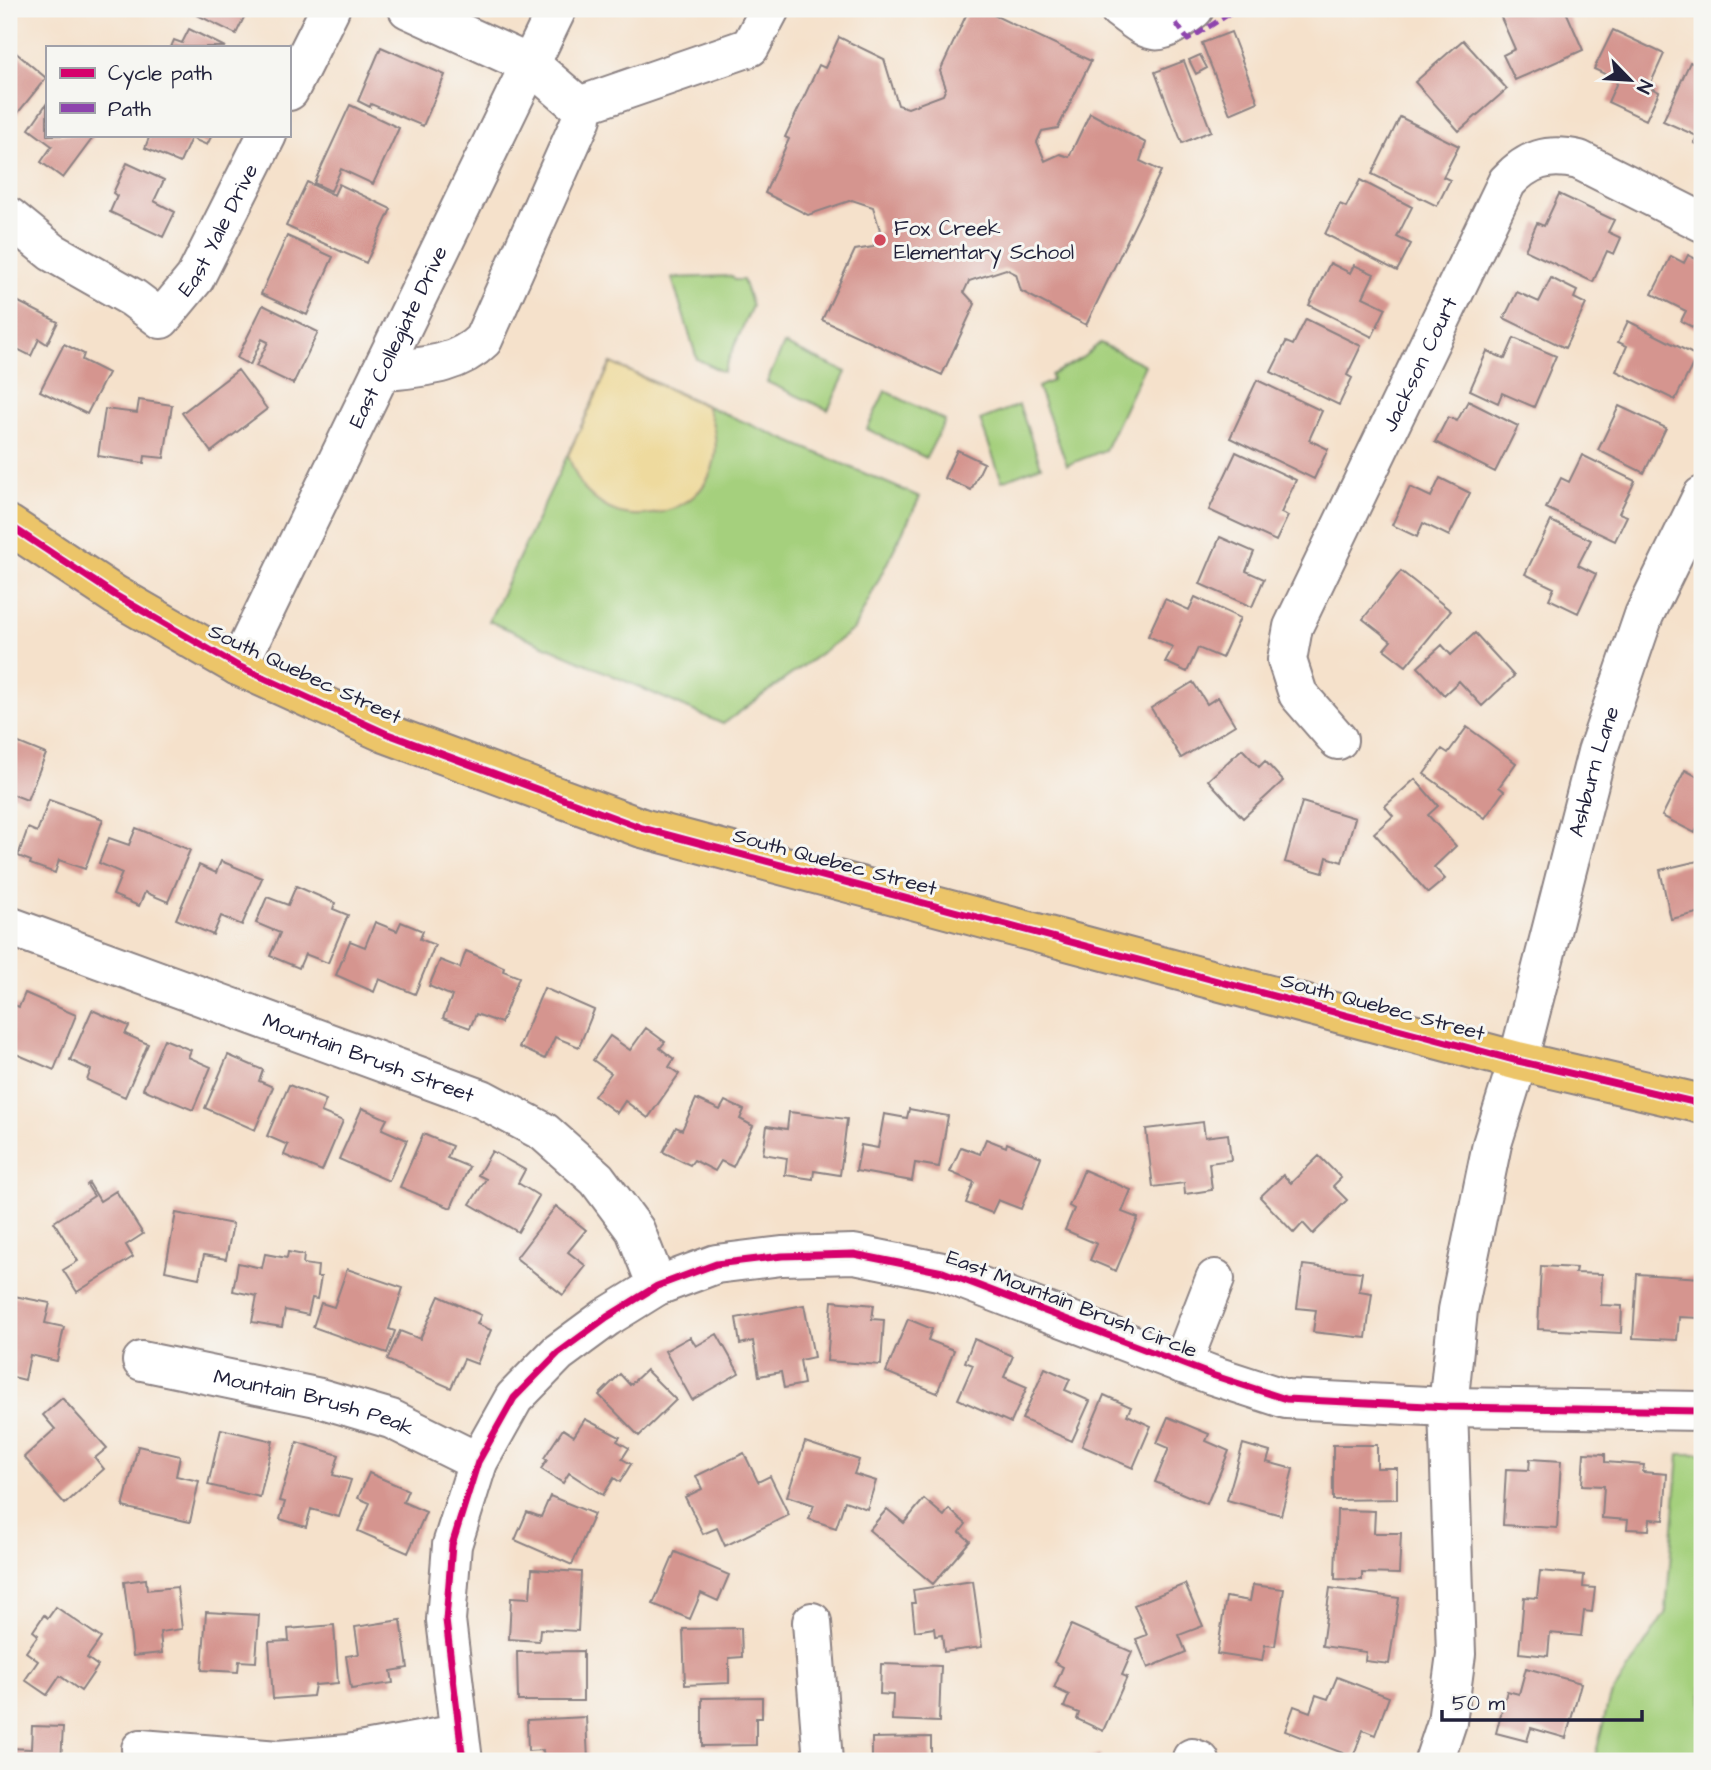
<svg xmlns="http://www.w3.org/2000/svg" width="1711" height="1770" font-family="'Architects Daughter',sans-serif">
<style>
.green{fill:#a5d07d;stroke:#64795c;stroke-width:2}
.sand{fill:#eeda9e;stroke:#887e6c;stroke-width:2}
.building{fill:#d5958f}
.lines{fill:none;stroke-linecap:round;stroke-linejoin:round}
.minor-casing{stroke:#8c8283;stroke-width:42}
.major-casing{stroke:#8c8283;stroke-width:42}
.minor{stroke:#fff;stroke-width:38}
.major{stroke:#ecc569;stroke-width:38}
.quiet{stroke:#8e44ad;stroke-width:5;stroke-dasharray:10 5;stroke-linecap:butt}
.cycleway-casing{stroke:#f6f6f2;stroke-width:11}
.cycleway{stroke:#d6006c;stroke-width:7}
.poi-dot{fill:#d1495b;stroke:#f6f6f2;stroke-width:2.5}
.labels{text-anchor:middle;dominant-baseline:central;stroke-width:6;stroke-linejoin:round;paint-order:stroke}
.street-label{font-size:21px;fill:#22223b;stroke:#f6f6f2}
.poi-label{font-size:21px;fill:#22223b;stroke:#f6f6f2;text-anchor:start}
</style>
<rect width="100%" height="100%" fill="#f6f6f2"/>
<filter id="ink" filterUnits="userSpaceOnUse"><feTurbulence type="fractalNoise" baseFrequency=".0143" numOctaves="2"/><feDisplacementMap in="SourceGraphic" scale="14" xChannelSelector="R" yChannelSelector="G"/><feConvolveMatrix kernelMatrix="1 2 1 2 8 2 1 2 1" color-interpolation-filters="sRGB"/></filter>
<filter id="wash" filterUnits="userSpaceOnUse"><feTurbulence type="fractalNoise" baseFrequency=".00686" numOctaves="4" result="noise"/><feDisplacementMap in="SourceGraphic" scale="28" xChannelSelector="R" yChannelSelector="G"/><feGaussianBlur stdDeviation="1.57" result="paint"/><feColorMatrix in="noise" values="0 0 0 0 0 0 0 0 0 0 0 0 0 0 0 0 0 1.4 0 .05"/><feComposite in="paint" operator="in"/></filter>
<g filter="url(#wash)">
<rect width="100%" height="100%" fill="#f5e1cb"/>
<!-- green -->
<path class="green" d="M732 276 734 280H743L752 306 723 372 697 359 672 278Z
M1100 343 1145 365 1105 450 1067 465 1038 387 1052 381 1051 375 1082 358Z
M784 344 846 372 828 410 767 382Z
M611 363 714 409 920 497 854 629 723 724 489 621Z
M885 391 945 421 926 458 867 429Z
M1019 405 1041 466 1002 481 980 420Z
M1679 1454H1702V1761H1594L1609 1699 1666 1612Z"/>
<!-- sand -->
<path class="sand" d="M611 363 706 406C730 456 709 506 652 514 626 518 607 512 588 493 578 483 573 468 568 455Z"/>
<g id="blocks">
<!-- building -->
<path class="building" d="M191 9H248L236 34 189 11Z
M969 9H981L1091 61 1058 128 1042 131 1037 142 1045 161 1060 154 1069 157 1090 113 1146 143 1140 161 1161 171 1086 325 1021 291 1016 274 1006 269 969 281 964 292 975 304 942 375 822 320 855 250 873 247 880 230 873 207 852 200 808 215 765 193 789 139 785 137 819 65 825 68 839 37 884 59 898 105 908 108 943 95 946 88 940 71Z
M1503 9H1565L1583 50 1515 80 1503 55 1515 49 1498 11Z
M189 29 225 47H171L174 40 182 43Z
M1613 30 1664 54 1649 87 1659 92 1646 120 1608 102 1618 80 1594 69Z
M1231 32 1258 102 1230 114 1202 43Z
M1463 40 1507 89 1459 131 1415 82Z
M9 47 46 78 9 124Z
M381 47 445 75 423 126 371 104 370 107 358 101Z
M1200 55 1207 68 1196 74 1189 60Z
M1184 61 1211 131 1182 143 1155 72Z
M1690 62 1702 68V146L1694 143 1697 136 1663 121Z
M47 103V135H95L63 178 41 162 52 146 29 129Z
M350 105 399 128 373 184 341 169 331 191 314 183Z
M1400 117 1459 146 1443 177 1450 180 1437 206 1372 174Z
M150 135H212L207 145 191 138 180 163 145 148Z
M127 163 164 180 154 201 175 212 163 237 110 212 117 196 113 193Z
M1360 180 1412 207 1397 237 1411 244 1397 271 1325 234 1340 204 1346 207Z
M307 182 334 195 339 184 391 209 366 263 286 226Z
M1559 194 1614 220 1608 232 1621 238 1614 254 1607 251 1593 282 1525 250 1537 223 1544 226Z
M287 236 333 257 307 315 261 294Z
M1688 255 1702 262V332L1681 321 1686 311 1652 294 1671 256 1684 263Z
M1330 263 1350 273 1354 265 1374 274 1363 297 1386 308 1372 337 1309 305Z
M1551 278 1577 291 1574 298 1586 304 1565 348 1504 318 1517 292 1539 302Z
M9 297 58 322 47 344 39 339 31 356 9 345Z
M263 305 318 332 293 384 256 366 268 342 262 339 250 365 237 358Z
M1306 319 1361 346 1347 375 1352 378 1339 405 1271 372 1286 342 1293 345Z
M1628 321 1697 356 1675 400 1616 371 1627 346 1618 342Z
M1514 338 1556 356 1534 407 1502 393 1498 403 1470 390 1487 351 1505 359Z
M64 344 84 354 82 360 108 373 87 414 40 391Z
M238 370 267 409 211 452 182 413Z
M1257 380 1322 411 1309 440 1328 449 1314 479 1230 438Z
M139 400 172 405 164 458 145 456 144 463 98 456 105 409 137 413Z
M1468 401 1518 426 1495 472 1435 442 1448 417 1457 421Z
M1619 406 1666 428 1644 473 1598 450Z
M957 450 984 463 971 490 944 478Z
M1236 452 1296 480 1281 513 1288 516 1276 541 1209 510Z
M1582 455 1635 481 1619 513 1627 516 1615 541 1546 508 1561 478 1569 482Z
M1440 478 1470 493 1449 536 1423 523 1417 537 1392 525 1410 487 1431 497Z
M1551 521 1591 540 1578 565 1596 574 1578 613 1549 599 1554 588 1525 574Z
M1220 537 1254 552 1246 571 1264 579 1252 607 1200 584Z
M1401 571 1451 611 1406 666 1384 649 1391 641 1363 619Z
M1195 597 1240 618 1222 658 1198 648 1187 672 1165 662 1173 647 1148 636 1165 599 1189 610Z
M1475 633 1514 676 1482 706 1459 681 1444 695 1418 667 1442 645 1451 655Z
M1193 682 1207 704 1218 697 1235 725 1181 758 1151 708Z
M1467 727 1516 763 1499 787 1504 791 1485 818 1424 774 1442 749 1448 753Z
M9 739 46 754 27 800 9 793Z
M1242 749 1259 767 1265 761 1283 781 1243 818 1208 780Z
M1685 770 1702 779V818L1695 833 1662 816Z
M1415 779 1438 806 1428 815 1456 846 1434 867 1445 879 1428 893 1374 833 1393 816 1385 806Z
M49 800 103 819 85 869 59 860 55 873 30 864 31 861 18 856 28 828 37 832Z
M1302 802 1355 818 1342 862 1327 857 1323 873 1285 862Z
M136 828 190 850 168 902 145 892 139 906 113 895 122 873 99 863 109 838 129 845Z
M1702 860V912L1671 919 1660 870Z
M221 861 262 878 242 925 221 916 213 935 176 919 199 865 216 873Z
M296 886 335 903 333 909 348 915 328 963 305 954 299 968 270 956 280 933 256 923 267 897 288 905Z
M375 922 397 931 401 922 423 931 420 939 435 945 415 994 379 979 374 992 336 975 350 941 365 947Z
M466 951 504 967 503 971 519 977 501 1023 476 1014 470 1028 443 1018 452 996 429 986 440 960 460 968Z
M544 988 594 1010 579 1047 555 1037 545 1059 519 1047Z
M25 993 76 1015 54 1070 9 1051V1003L19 1007Z
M92 1010 129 1026 125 1034 148 1044 125 1097 87 1080 91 1070 70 1060Z
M646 1028 665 1042 660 1048 674 1059 669 1067 679 1074 648 1118 625 1101 617 1113 594 1096 611 1073 593 1060 610 1036 630 1050Z
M164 1039 191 1050 188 1057 211 1067 193 1110 143 1089Z
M228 1055 263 1070 259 1081 273 1087 255 1130 205 1108Z
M289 1085 326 1100 321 1112 343 1121 322 1171 284 1155 288 1145 267 1136Z
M696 1099 720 1110 725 1101 744 1110 740 1119 753 1126 733 1167 721 1161 715 1171 694 1160 690 1165 663 1152 676 1127 682 1130Z
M362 1108 387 1119 382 1129 407 1140 389 1181 339 1159Z
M909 1109 948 1116 939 1167 915 1163 912 1181 856 1171 861 1145 878 1148 884 1114 907 1118Z
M789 1112 847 1119 840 1175 814 1171 813 1179 785 1175 787 1158 763 1154 767 1126 787 1129Z
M1203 1122 1205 1137 1228 1134 1231 1160 1209 1163 1212 1190 1185 1194 1184 1183 1153 1187 1146 1129Z
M423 1134 452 1146 447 1158 469 1167 451 1208 400 1187Z
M986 1139 1006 1147 1007 1143 1041 1157 1021 1209 998 1200 992 1213 966 1203 974 1182 950 1172 961 1147 980 1154Z
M492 1151 525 1170 518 1183 539 1196 518 1232 470 1204 486 1179 478 1175Z
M1319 1156 1341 1178 1333 1186 1347 1200 1313 1234 1303 1223 1294 1233 1260 1197 1283 1175 1291 1183Z
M1084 1170 1131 1190 1122 1212 1138 1218 1116 1271 1090 1260 1097 1244 1065 1230 1074 1209 1069 1206Z
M89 1183 100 1201 116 1191 143 1234 126 1245 133 1257 77 1292 63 1270 78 1261 54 1222 94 1196 87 1185Z
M556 1206 586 1230 568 1252 586 1266 563 1295 516 1258Z
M176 1213 233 1224 226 1259 204 1255 199 1278 165 1271Z
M288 1252 304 1255 303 1264 318 1266 317 1277H321L317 1299 312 1298 308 1315 285 1310 282 1327 252 1322 257 1296 233 1291 238 1263 262 1268 265 1254 287 1258Z
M1303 1265 1362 1272 1359 1291 1372 1293 1366 1338 1313 1332 1316 1310 1297 1308Z
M1541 1266 1576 1268 1575 1273 1602 1274 1601 1305 1622 1306 1621 1333 1538 1329Z
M347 1269 403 1288 389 1329 395 1331 387 1353 313 1327 321 1303 334 1307Z
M1637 1274 1702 1278 1701 1318 1679 1317 1677 1340 1633 1338Z
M9 1295 50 1303 45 1323 64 1327 57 1361 30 1355 25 1380 9 1376Z
M439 1296 481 1315 477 1324 491 1330 477 1364 464 1359 451 1388 387 1360 400 1331 420 1339Z
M832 1301 874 1305 872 1319 884 1320 881 1365 827 1361Z
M804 1305 814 1357 800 1360 804 1384 784 1388 781 1372 759 1376 753 1341 740 1344 736 1318Z
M908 1319 932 1329 928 1340 954 1350 937 1393 886 1372Z
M717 1334 739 1373 692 1400 665 1351 690 1337 696 1346Z
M974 1339 1013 1356 1004 1377 1027 1387 1011 1423 958 1399 973 1365 965 1362Z
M1045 1368 1070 1379 1065 1390 1090 1401 1072 1441 1022 1419Z
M646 1370 676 1400 639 1436 599 1395 620 1374 630 1385Z
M1104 1395 1131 1407 1127 1415 1151 1426 1133 1468 1082 1446Z
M62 1398 107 1448 95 1458 104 1469 65 1504 24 1457 55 1429 43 1415Z
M1168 1417 1209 1434 1206 1441 1229 1451 1207 1504 1155 1482 1169 1448 1157 1443Z
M585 1419 620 1437 617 1441 629 1448 622 1459 631 1464 620 1482 614 1478 603 1495 569 1473 563 1483 541 1469 547 1460 544 1458 563 1429 574 1436Z
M221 1429 273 1441 260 1497 208 1485Z
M297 1442 339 1455 333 1475 351 1480 339 1517 311 1509 306 1527 280 1519 285 1502 279 1501Z
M805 1442 859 1460 854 1474 876 1481 867 1509 845 1501 836 1528 809 1519 814 1505 787 1496Z
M1243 1444 1270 1452 1267 1462 1293 1469 1281 1515 1227 1500Z
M1333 1445H1377V1468H1397V1499L1333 1500Z
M138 1446 180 1456 176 1476 199 1481 190 1522 123 1507Z
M744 1453 758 1482 770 1476 789 1515 725 1546 717 1528 703 1534 685 1497 702 1489 696 1476Z
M1584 1453 1605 1454V1462L1644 1465 1643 1472 1667 1474 1664 1520 1650 1519 1649 1530 1627 1529 1628 1520 1602 1518 1604 1486 1582 1485Z
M1530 1459 1561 1461 1557 1528 1503 1525 1506 1469 1529 1470Z
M369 1473 408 1490 403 1502 426 1512 408 1553 358 1531 370 1503 358 1498Z
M550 1496 594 1514 572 1565 515 1540 527 1512 541 1517Z
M924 1499 944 1516 949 1509 966 1524 960 1532 970 1541 933 1584 869 1530 887 1509 904 1523Z
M1337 1510 1375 1511 1374 1533H1401L1399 1574 1362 1573V1580L1335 1579Z
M675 1552 729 1575 718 1601 701 1593 690 1619 653 1604Z
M532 1569 581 1572 578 1631 540 1629 539 1641 509 1639 511 1597 530 1598Z
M1540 1571 1584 1575 1583 1587 1595 1588 1592 1612 1584 1611 1581 1636 1550 1633 1548 1656 1519 1653 1524 1597 1537 1598Z
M146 1579 147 1590 177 1587 182 1629 160 1632 162 1653 133 1656 124 1582Z
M973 1581 982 1647 944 1652 942 1635 935 1636 934 1628 915 1631 912 1603H915L913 1590Z
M1185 1584 1203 1626 1179 1635 1186 1652 1148 1668 1136 1639 1147 1635 1134 1605Z
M1253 1585 1284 1589 1275 1646 1265 1645 1262 1661 1217 1654 1226 1597 1250 1601Z
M1330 1588 1399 1598 1389 1664 1365 1661 1366 1652 1322 1646Z
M56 1607 101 1638 87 1658 98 1666 81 1691 60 1676 47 1695 25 1680 38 1661 26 1652 38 1635 33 1631 44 1615 48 1618Z
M206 1612 259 1615 256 1662 239 1661 238 1672 202 1670Z
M401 1620 408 1668 391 1671 393 1683 351 1689 346 1656 359 1654 355 1627Z
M334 1625 338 1683 315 1685 313 1696 273 1699 269 1642 289 1641 288 1629Z
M1071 1625 1132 1652 1122 1675 1127 1677 1103 1731 1077 1719 1079 1713 1064 1707 1069 1695 1054 1688 1063 1667 1054 1662Z
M741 1628 742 1657 729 1658V1683L685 1685 683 1629Z
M583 1651V1701H518L517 1652Z
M881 1664 941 1666 939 1722 892 1720 893 1695 880 1694Z
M1526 1668 1581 1683 1566 1738 1531 1728 1527 1741 1496 1733 1507 1691 1519 1694Z
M1337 1677 1389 1697 1375 1735 1363 1730 1353 1757 1285 1731 1294 1706 1310 1712 1316 1695 1328 1699Z
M762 1697V1718H756V1745L702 1746V1698Z
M586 1717 588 1761H544L543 1750 528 1751 527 1720Z
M32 1726 63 1727 61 1761H9V1748L31 1749Z
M931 1737V1761H872V1738Z
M1100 1754 1103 1761H1081Z"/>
</g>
</g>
<g filter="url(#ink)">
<use href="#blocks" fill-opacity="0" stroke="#8c8283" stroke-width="2"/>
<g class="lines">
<!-- minor casing -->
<g class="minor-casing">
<g id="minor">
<path d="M1119 9C1156 37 1157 38 1194 9"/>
<path d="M289 91 330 9"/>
<path d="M579 106 750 47 770 9"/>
<path id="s1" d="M9 217 52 252 133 298 161 319 195 278 267 135"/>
<path d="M381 372C417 367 456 367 483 340L582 118 579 106 531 65 408 9"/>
<path id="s2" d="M238 666 557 9"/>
<path id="s3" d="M1338 740 1298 694 1287 660 1293 627 1507 182C1528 159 1548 153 1579 160L1702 222"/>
<path id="s4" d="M9 926 482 1099 544 1132 597 1179 635 1230 657 1286"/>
<path id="s5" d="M142 1361 316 1397 391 1419 478 1462"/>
<path d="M1182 1364 1215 1279"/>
<path d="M812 1622 823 1761"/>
<path d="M141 1749 278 1760 348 1754 458 1734"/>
<path d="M1192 1758 1200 1761"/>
<path d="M463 1761 446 1620 452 1545 478 1462 514 1398 558 1353 607 1317 657 1286 716 1264 782 1256 854 1254 943 1272 1212 1375 1286 1399 1448 1407 1702 1411"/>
<path id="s6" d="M1434 1761 1447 1722 1456 1654 1448 1407 1458 1310 1492 1144 1518 1061 1597 752 1644 615 1702 496"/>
</g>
</g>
<!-- major casing -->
<g class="major-casing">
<path id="major" d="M9 525 115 595 238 666 385 733 642 828 1518 1061 1702 1104"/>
</g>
<!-- minor -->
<use href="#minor" class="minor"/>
<!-- major -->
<use href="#major" class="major"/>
<!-- quiet -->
<path class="quiet" d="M1176 23 1188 40 1237 9"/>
<!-- cycleway casing -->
<g class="cycleway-casing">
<path id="cycleway" d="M9 525 115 595 238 666 385 733 642 828 1518 1061 1702 1104
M463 1761 446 1620 452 1545 478 1462 514 1398 558 1353 607 1317 657 1286 716 1264 782 1256 854 1254 943 1272 1212 1375 1286 1399 1448 1407 1702 1411"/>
</g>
<!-- cycleway -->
<use href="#cycleway" class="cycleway"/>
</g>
</g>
<!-- markers -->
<circle class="poi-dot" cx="880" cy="240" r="7"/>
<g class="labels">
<!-- street labels -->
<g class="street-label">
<text stroke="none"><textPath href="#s1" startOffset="290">East Yale Drive</textPath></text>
<text stroke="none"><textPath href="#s2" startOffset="366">East Collegiate Drive</textPath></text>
<text stroke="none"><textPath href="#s3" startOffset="422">Jackson Court</textPath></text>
<text transform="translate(305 674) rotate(25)">South Quebec Street</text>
<text stroke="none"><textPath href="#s6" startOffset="1010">Ashburn Lane</textPath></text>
<text transform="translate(835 862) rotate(15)">South Quebec Street</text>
<text transform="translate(1383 1007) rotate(15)">South Quebec Street</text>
<text stroke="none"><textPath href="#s4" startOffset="383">Mountain Brush Street</textPath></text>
<text transform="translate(1072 1304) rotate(21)">East Mountain Brush Circle</text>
<text stroke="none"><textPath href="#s5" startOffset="177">Mountain Brush Peak</textPath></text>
</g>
<!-- poi labels -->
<g class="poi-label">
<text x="894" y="228">Fox Creek<tspan x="894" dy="24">Elementary School</tspan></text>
</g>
</g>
<!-- margin -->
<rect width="1711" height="1770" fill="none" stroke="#f6f6f2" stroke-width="35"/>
<!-- legend -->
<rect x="46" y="46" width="245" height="91" fill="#f6f6f2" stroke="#a1a1a9" stroke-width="2"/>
<rect x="60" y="68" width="35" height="10" fill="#d6006c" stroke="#a1a1a9" stroke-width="2"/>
<text x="108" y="80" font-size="21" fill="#22223b">Cycle path</text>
<rect x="60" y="103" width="35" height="10" fill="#8e44ad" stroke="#a1a1a9" stroke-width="2"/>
<text x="108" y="116" font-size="21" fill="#22223b">Path</text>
<!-- north arrow -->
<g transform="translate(1630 80) rotate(115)" stroke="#f6f6f2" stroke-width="5" paint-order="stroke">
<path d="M0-5L12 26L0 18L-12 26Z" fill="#22223b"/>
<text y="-10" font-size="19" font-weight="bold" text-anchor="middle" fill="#22223b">N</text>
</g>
<!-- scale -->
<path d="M1442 1710v10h200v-10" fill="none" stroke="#22223b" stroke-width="3.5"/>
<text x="1452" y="1710" font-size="21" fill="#22223b" stroke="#f6f6f2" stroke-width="5" paint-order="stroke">50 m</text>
</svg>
